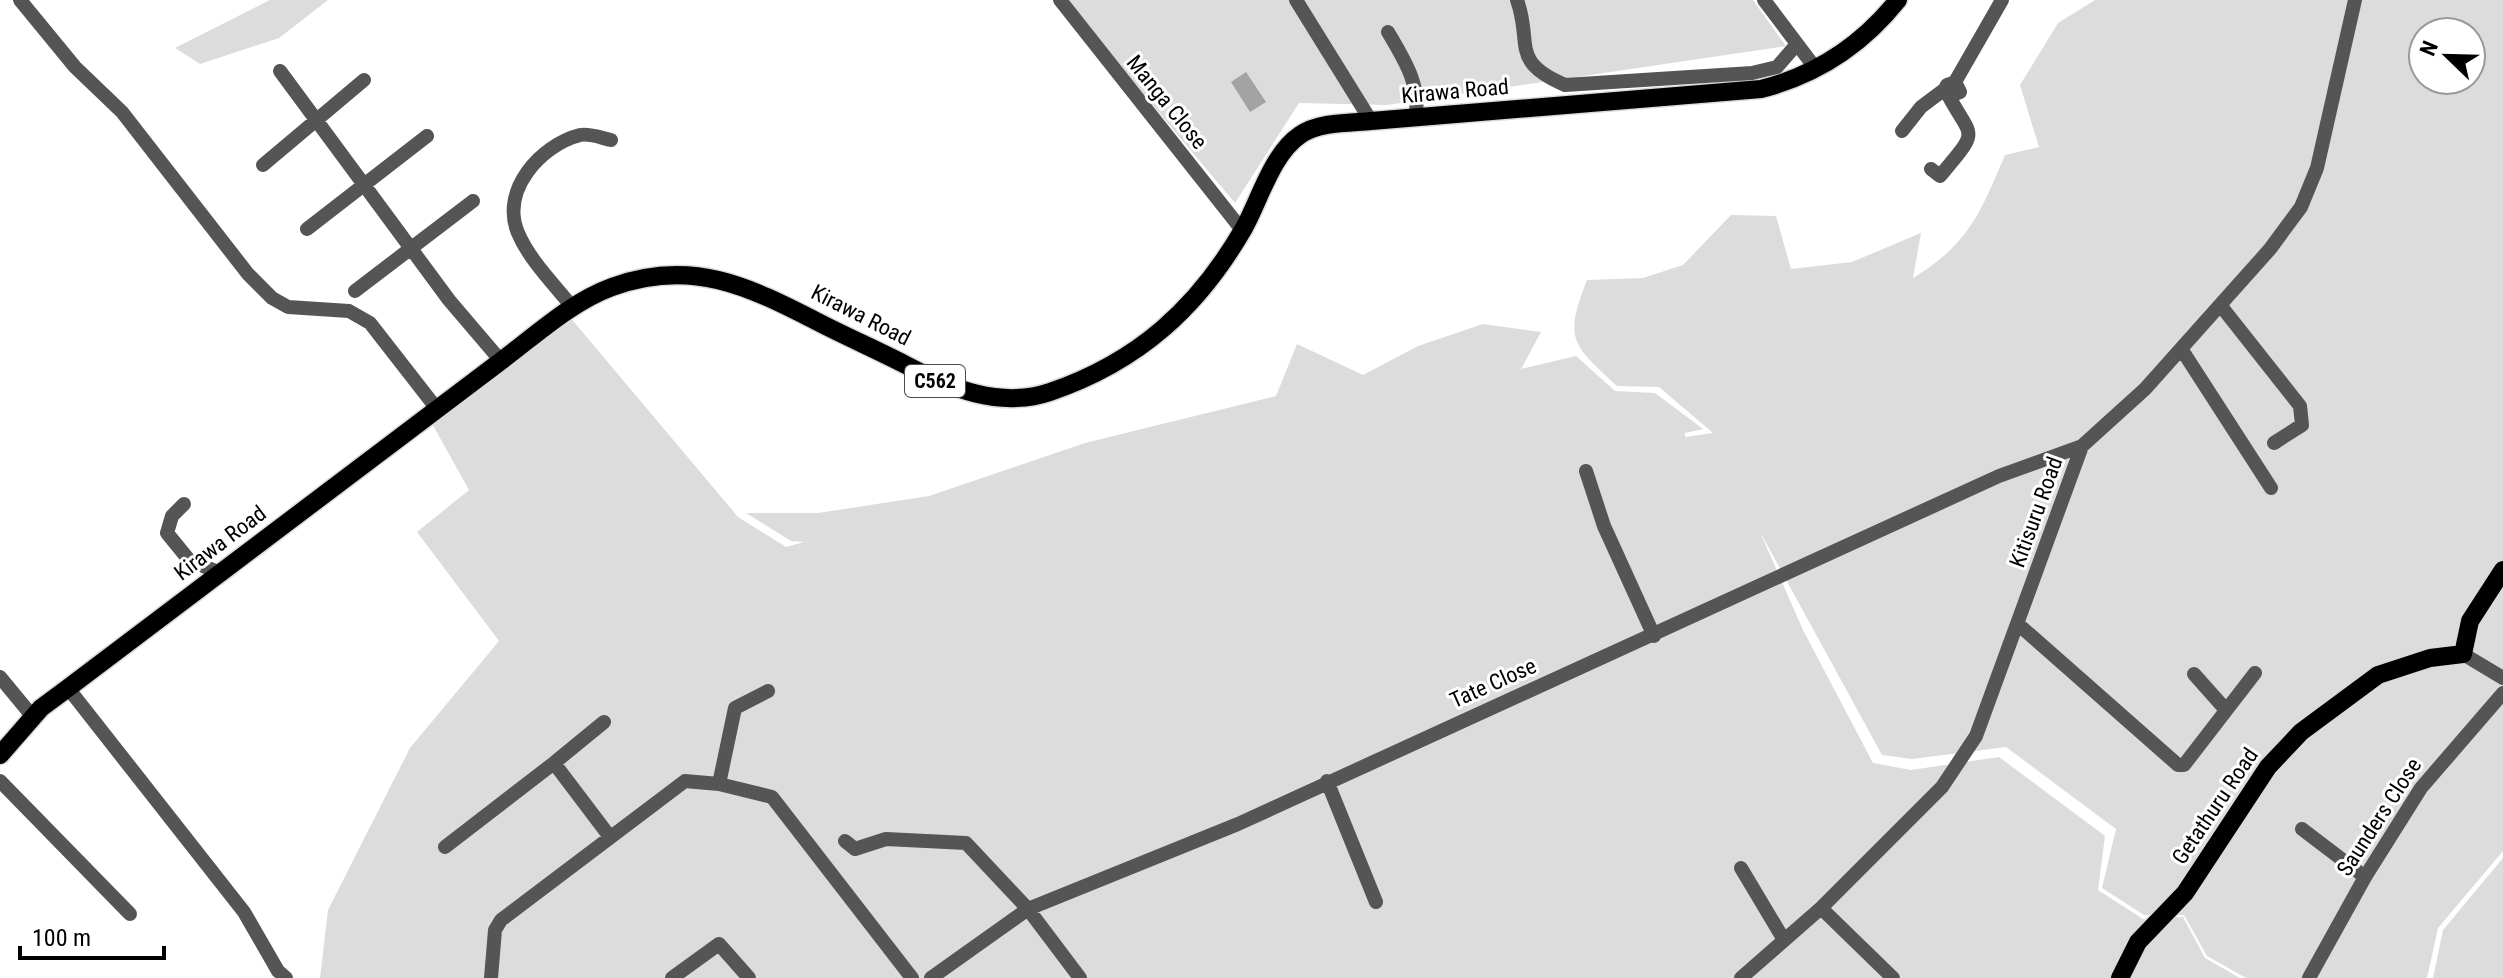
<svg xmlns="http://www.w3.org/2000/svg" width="2503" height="978" font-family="'Roboto Condensed',sans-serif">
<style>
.green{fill:#dcdcdc;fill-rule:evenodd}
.water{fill:#a3a3a3}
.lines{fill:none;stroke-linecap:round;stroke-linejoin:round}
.major-casing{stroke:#dbdbdb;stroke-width:21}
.minor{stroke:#555;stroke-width:14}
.major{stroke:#000;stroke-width:18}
.labels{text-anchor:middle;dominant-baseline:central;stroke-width:6;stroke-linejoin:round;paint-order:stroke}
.shield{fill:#fff;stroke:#4c4c4c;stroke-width:2}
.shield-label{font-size:20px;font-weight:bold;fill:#000}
.street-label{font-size:22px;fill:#000;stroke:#fff}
</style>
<rect width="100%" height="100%" fill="#fff"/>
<!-- green -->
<path class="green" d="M270 0H328L279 38 200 64 175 48Z
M1064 0H1753L1786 46 1387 105 1299 103 1235 203Z
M2095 0H2503V851L2438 928 2427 978H2246L2207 956 2184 915H2144L2102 888 2116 829 2006 747 1912 759 1882 755 1760 532 1803 630 1873 763 1911 770 1999 757 2105 836 2098 890 2143 919 2183 917 2205 958 2240 978H320L328 910 410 748 499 641 417 532 469 490 430 420 569 316 738 517 786 547 804 542 791 541 746 513H818L929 496 1085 443 1276 396 1297 344 1363 375 1418 346 1483 324 1541 332 1521 369 1576 356 1615 391 1655 393 1703 429 1685 433V437L1713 433 1659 387 1617 386C1573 345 1563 340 1587 280L1643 278 1683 265 1731 215 1776 216 1791 269 1852 262 1921 233 1913 278C1968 245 1981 212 2005 155L2039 147 2020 85 2058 23ZM2423 32H2471V80H2423Z
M2503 858V978H2433L2443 930Z"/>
<!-- water -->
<path class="water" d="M1246 72 1266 102 1250 112 1231 82Z"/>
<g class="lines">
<!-- major casing -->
<g class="major-casing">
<path id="major" d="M0 755 41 708 68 688 501 361C536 335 571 302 612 287 691 258 748 286 818 322 847 337 877 350 906 365 950 388 1000 409 1050 392 1138 362 1198 308 1244 228 1260 199 1272 154 1300 135 1319 122 1348 123 1371 121L1761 89C1817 75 1862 45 1898 0
M2120 978 2138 942 2185 893 2268 767 2301 732 2378 675 2430 658 2463 654 2470 621 2503 570"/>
</g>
<!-- minor -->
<path class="minor" d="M20 0 75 67 122 112 248 274 272 298 288 307 349 311 370 323 437 409
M1060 0 1242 230
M1296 0 1371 121
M1517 0C1533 44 1509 61 1565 85L1752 73 1777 67 1797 44
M1764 0 1816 69
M1388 32C1404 59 1422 87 1415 119
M280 71 449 300 501 361
M1955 82 2002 0
M1902 131 1921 107 1945 89
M263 165 364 80
M1931 169 1940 176C1983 125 1971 141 1945 89L1947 85 1955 82 1960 92 1950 96
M307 229 427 136
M355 291 473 201
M2221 306 2300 406 2302 425 2274 443
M573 308C555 285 530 261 518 233 500 190 541 145 580 135 589 133 602 138 611 140
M2182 350 2271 488
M1586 471 1604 526 1654 636
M184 504 172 516 167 533 189 560 220 573
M2019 625 2178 765H2184L2255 673
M2463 654 2503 678
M2194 674 2226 710
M0 677 33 717
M68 688 244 912 278 971 286 978
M554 763 604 722
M0 781 130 914
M1327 781 1376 902
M719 784 735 708 768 691
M2302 829 2365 877
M845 841 855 849 886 839 966 843 1028 909 1080 978
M445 847 554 763 610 837
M1741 868 1784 940
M1821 908 1893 978
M491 978 495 930 501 920 685 781 719 784 772 797 912 978
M672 978 719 944 749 978
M931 978 1028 909 1238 824 1999 476 2082 446
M1741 978 1821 908 1942 787 1976 736 2082 446 2145 389 2270 249 2301 207 2317 168 2355 0
M2309 978 2365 877 2421 788 2503 693"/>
<!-- major -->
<use href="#major" class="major"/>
</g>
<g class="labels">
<!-- shield labels -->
<rect class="shield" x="905" y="365" width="60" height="32" rx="6"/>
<g class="shield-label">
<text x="935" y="381">C562</text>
</g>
<!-- street labels -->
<g class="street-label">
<text transform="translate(1455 91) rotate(-5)">Kirawa Road</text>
<text transform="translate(1167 102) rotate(51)">Manga Close</text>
<text transform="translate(861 315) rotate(27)">Kirawa Road</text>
<text transform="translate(2036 512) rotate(-70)">Kitisuru Road</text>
<text transform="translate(220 543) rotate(-37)">Kirawa Road</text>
<text transform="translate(1493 683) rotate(-24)">Tate Close</text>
<text transform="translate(2215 806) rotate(-56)">Getathuru Road</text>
<text transform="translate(2379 817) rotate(-57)">Saunders Close</text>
</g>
</g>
<!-- north arrow -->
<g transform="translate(2447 56) rotate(293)"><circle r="38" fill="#ffffff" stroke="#999999" stroke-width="2"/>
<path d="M0-6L14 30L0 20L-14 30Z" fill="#000000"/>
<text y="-12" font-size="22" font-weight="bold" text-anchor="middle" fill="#000000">N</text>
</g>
<!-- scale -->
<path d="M20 946v12h144v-12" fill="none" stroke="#000000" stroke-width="4"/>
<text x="32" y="946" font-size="24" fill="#000000" stroke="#ffffff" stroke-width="6" paint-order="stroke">100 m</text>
</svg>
